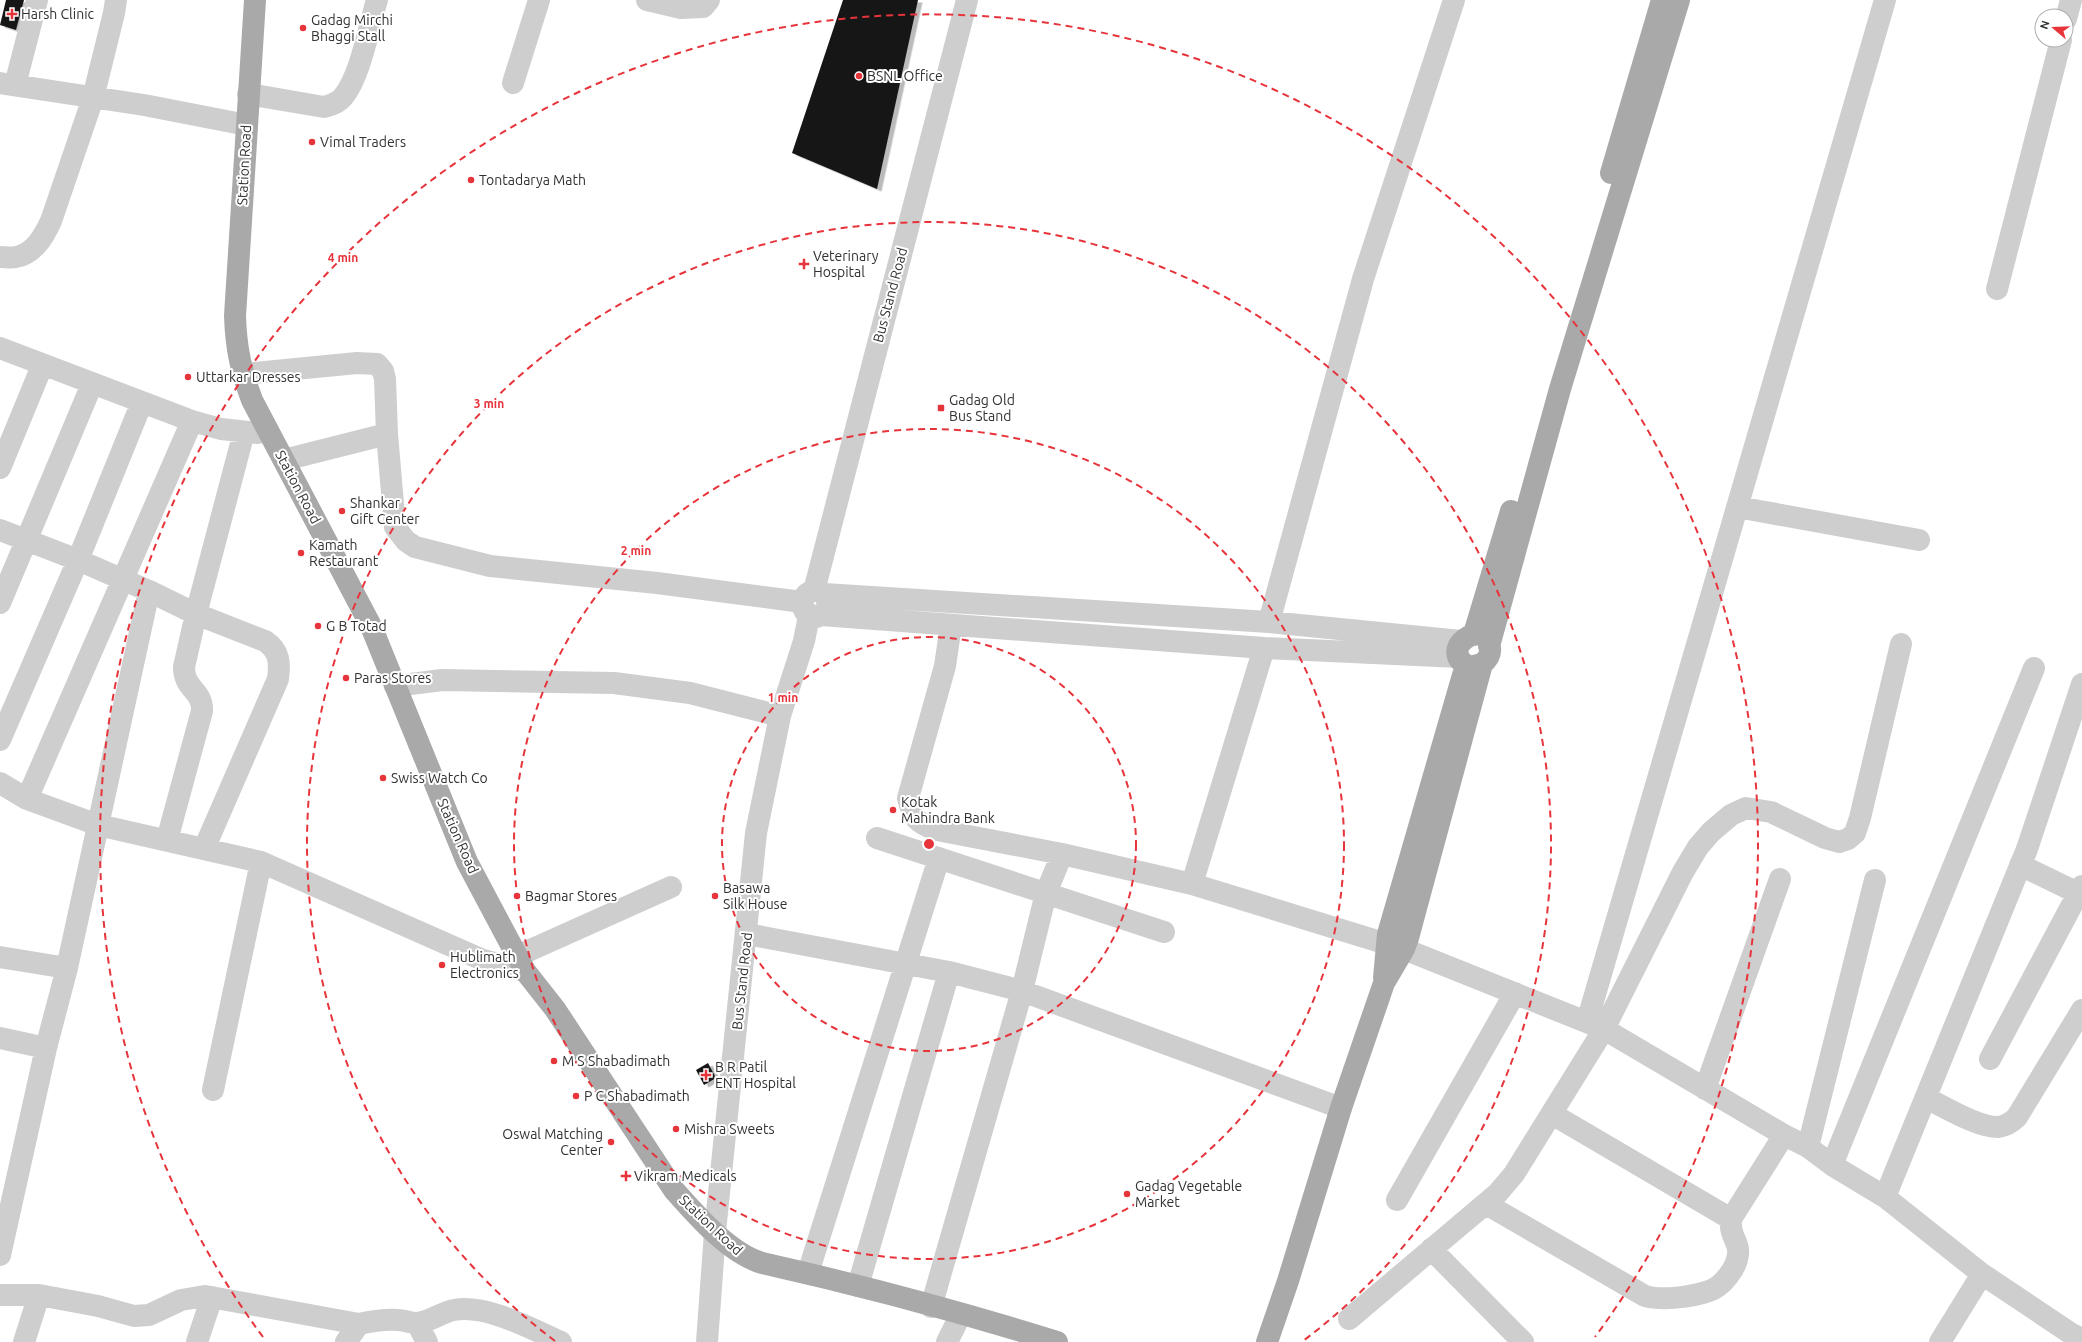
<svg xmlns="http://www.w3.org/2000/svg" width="2082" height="1342" font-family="Ubuntu,sans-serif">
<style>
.building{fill:#181818;filter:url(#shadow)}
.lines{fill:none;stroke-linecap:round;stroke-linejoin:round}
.minor{stroke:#cecece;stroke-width:22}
.major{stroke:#a9a9a9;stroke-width:22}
.ring{fill:none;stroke:#e7343b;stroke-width:2;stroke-dasharray:7 5}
.poi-dot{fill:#e7343b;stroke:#fff;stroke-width:1.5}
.labels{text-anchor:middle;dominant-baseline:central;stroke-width:4;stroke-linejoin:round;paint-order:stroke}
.poi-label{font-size:14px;fill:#313131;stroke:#fff;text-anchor:start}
.street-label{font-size:14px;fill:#313131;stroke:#fff}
.centre{fill:#e7343b;stroke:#fff;stroke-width:2}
.ring-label{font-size:12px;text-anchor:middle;font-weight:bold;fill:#e7343b;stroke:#fff;stroke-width:4;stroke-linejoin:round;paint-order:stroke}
</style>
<defs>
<filter id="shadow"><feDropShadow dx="4.5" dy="2.5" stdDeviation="0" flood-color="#0004"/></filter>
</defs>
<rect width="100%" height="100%" fill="#fff"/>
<!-- building -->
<path class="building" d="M6 0H24L16 30 0 25Z
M843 0H918L877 189 792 153Z
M708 1063 716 1078 704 1085 696 1070Z"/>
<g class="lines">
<!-- minor -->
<path class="minor" d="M647 0 681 8 703 7 709 0
M2066 19 2071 0
M0 83 144 105 247 125
M513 83 539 0
M15 85 37 0
M248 94 324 107C331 105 338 103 343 97 360 77 369 27 377 0
M0 257C5 257 11 258 16 257 34 254 44 236 51 221L93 98 114 13 116 0
M1997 289 2061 40
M0 348 192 421 221 429 258 433
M243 374 357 363 377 364 383 371 385 379 387 434 395 527 406 541 415 547 490 566 657 583 802 602
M284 460 387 434
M0 468 42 366
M1737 507 1919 540
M0 530 78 560 149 591 196 614 265 641C280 651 280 663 278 679L204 849
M814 591 967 0
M824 594C830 603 828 613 817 617L806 613C796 600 810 584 824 594L1269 622 1461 641
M0 603 92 384
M821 615 1264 648 1459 657
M1269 622 1363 279 1454 0
M951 625 945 666 908 798C913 819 917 823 937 830L1062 854 1192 884 1264 648
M395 686 442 680 614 683 690 693 780 716
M0 740 78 560 142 402
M0 783 27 799 98 825 261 862 483 960 525 971
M27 799 192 421
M877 838 1164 932
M167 840 202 711C203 690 184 690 184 667L196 614 244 432
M2020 865 2082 895
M1192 884 1387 944
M747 934 949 972 1022 991 1341 1108
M1404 949 1604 1029 1784 1135 1808 1147 1832 1165 1885 1197 1982 1274 2070 1333 2082 1339
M517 956 671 887
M0 957 67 968
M1587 1022 1885 0
M0 1038 46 1048
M1990 1059 2082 886
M1705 1089 1780 879
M213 1090 261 862
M1926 1098C1945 1107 1977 1127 1998 1127 2006 1126 2012 1122 2017 1117L2082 1010
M1552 1114 1731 1219
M1808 1147 1875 880
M1832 1165 2034 668
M1885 1197 2027 849 2082 684
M1397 1200 1515 993
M1486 1204 1645 1296C1662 1301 1691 1297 1709 1291 1722 1287 1737 1268 1738 1254 1740 1242 1729 1237 1731 1219L1784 1135
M1431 1249 1523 1342
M0 1255 46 1048 67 968 149 591
M808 1273 939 858
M858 1286 949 972
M0 1295H39L98 1306 134 1316 149 1315 181 1300 205 1296 359 1324C372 1321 384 1319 398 1320 404 1320 410 1323 416 1323 428 1323 442 1312 454 1310 486 1304 532 1329 561 1342
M931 1307 1022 991 1046 893 1062 854
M1349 1319 1497 1194 1514 1174 1604 1029 1683 872 1698 847 1711 832 1731 815 1746 808 1771 812 1825 838 1839 842 1848 839 1855 833 1860 818 1901 644
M417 1323 427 1342
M24 1342 39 1295
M197 1342 212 1297
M346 1342 359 1324
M707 1342 715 1232 756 833 780 716 804 641 809 616
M947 1342 961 1314
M1940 1342 1982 1274"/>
<!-- major -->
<path class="major" d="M255 0 235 316C236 348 241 371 252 400L371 626 467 862 525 971 555 1009 674 1190C697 1216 729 1253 762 1263 860 1285 961 1312 1057 1342
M1611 173 1662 0
M1474 634 1511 511
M1489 646 1560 389 1679 0
M1384 978 1388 934 1463 675
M1267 1342 1288 1281 1341 1108 1384 983 1404 949 1408 938 1482 664C1487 660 1491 655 1490 648 1485 615 1434 651 1470 667L1482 664"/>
</g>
<!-- distance rings -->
<g class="ring">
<circle cx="929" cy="844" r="207"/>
<circle cx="929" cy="844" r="415"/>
<path d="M555 1341A622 622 0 1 1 1303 1341"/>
<path d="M263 1337A829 829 0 1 1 1595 1337"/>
</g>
<!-- markers -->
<g class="poi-dot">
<path d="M10 8h4v4h4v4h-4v4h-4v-4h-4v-4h4z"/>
<circle cx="303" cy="28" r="4"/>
<circle cx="859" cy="76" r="4"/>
<circle cx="312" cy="142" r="4"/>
<circle cx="471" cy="180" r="4"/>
<path d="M802 258h4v4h4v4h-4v4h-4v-4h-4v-4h4z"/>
<circle cx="188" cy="377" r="4"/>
<rect x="937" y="404" width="8" height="8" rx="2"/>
<circle cx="342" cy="511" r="4"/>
<circle cx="301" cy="553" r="4"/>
<circle cx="318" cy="626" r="4"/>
<circle cx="346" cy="678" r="4"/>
<circle cx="383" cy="778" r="4"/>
<circle cx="893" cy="810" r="4"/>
<circle cx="517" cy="896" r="4"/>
<circle cx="715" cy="896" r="4"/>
<circle cx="442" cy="965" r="4"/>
<circle cx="554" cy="1061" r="4"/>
<path d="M704 1069h4v4h4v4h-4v4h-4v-4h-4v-4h4z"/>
<circle cx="576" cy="1096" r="4"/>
<circle cx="676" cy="1129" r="4"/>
<circle cx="611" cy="1142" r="4"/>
<path d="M624 1170h4v4h4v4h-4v4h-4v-4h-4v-4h4z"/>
<circle cx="1127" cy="1194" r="4"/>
</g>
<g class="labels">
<!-- poi labels -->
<g class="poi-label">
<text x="21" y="14">Harsh Clinic</text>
<text x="311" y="20">Gadag Mirchi<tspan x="311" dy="16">Bhaggi Stall</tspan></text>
<text x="867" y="76">BSNL Office</text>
<text x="320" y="142">Vimal Traders</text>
<text x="479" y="180">Tontadarya Math</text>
<text x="813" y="256">Veterinary<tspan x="813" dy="16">Hospital</tspan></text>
<text x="196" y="377">Uttarkar Dresses</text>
<text x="949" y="400">Gadag Old<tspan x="949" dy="16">Bus Stand</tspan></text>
<text x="350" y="503">Shankar<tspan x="350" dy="16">Gift Center</tspan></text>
<text x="309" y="545">Kamath<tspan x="309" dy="16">Restaurant</tspan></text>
<text x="326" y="626">G B Totad</text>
<text x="354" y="678">Paras Stores</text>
<text x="391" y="778">Swiss Watch Co</text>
<text x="901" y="802">Kotak<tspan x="901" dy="16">Mahindra Bank</tspan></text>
<text x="723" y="888">Basawa<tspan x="723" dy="16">Silk House</tspan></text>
<text x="525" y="896">Bagmar Stores</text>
<text x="450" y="957">Hublimath<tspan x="450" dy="16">Electronics</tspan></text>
<text x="562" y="1061">M S Shabadimath</text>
<text x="715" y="1067">B R Patil<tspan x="715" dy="16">ENT Hospital</tspan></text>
<text x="584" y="1096">P C Shabadimath</text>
<text x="684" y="1129">Mishra Sweets</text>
<text x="603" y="1134" text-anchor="end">Oswal Matching<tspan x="603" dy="16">Center</tspan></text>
<text x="634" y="1176">Vikram Medicals</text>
<text x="1135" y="1186">Gadag Vegetable<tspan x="1135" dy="16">Market</tspan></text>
</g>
<!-- street labels -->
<g class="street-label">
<text transform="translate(244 165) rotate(-87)">Station Road</text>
<text transform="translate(890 295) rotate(-75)">Bus Stand Road</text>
<text transform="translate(298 487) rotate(62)">Station Road</text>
<text transform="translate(458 836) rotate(66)">Station Road</text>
<text transform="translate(742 981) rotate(-84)">Bus Stand Road</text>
<text transform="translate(711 1225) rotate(43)">Station Road</text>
</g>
</g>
<circle cx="929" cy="844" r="6" class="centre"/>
<g class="ring-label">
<text x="343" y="262">4 min</text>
<text x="489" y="408">3 min</text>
<text x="636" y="555">2 min</text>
<text x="783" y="702">1 min</text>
</g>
<!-- north arrow -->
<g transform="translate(2054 28) rotate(289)"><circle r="19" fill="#ffffff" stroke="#adadad"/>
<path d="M0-3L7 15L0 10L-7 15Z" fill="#e7343b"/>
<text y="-6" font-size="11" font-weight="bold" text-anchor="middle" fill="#313131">N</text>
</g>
</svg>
